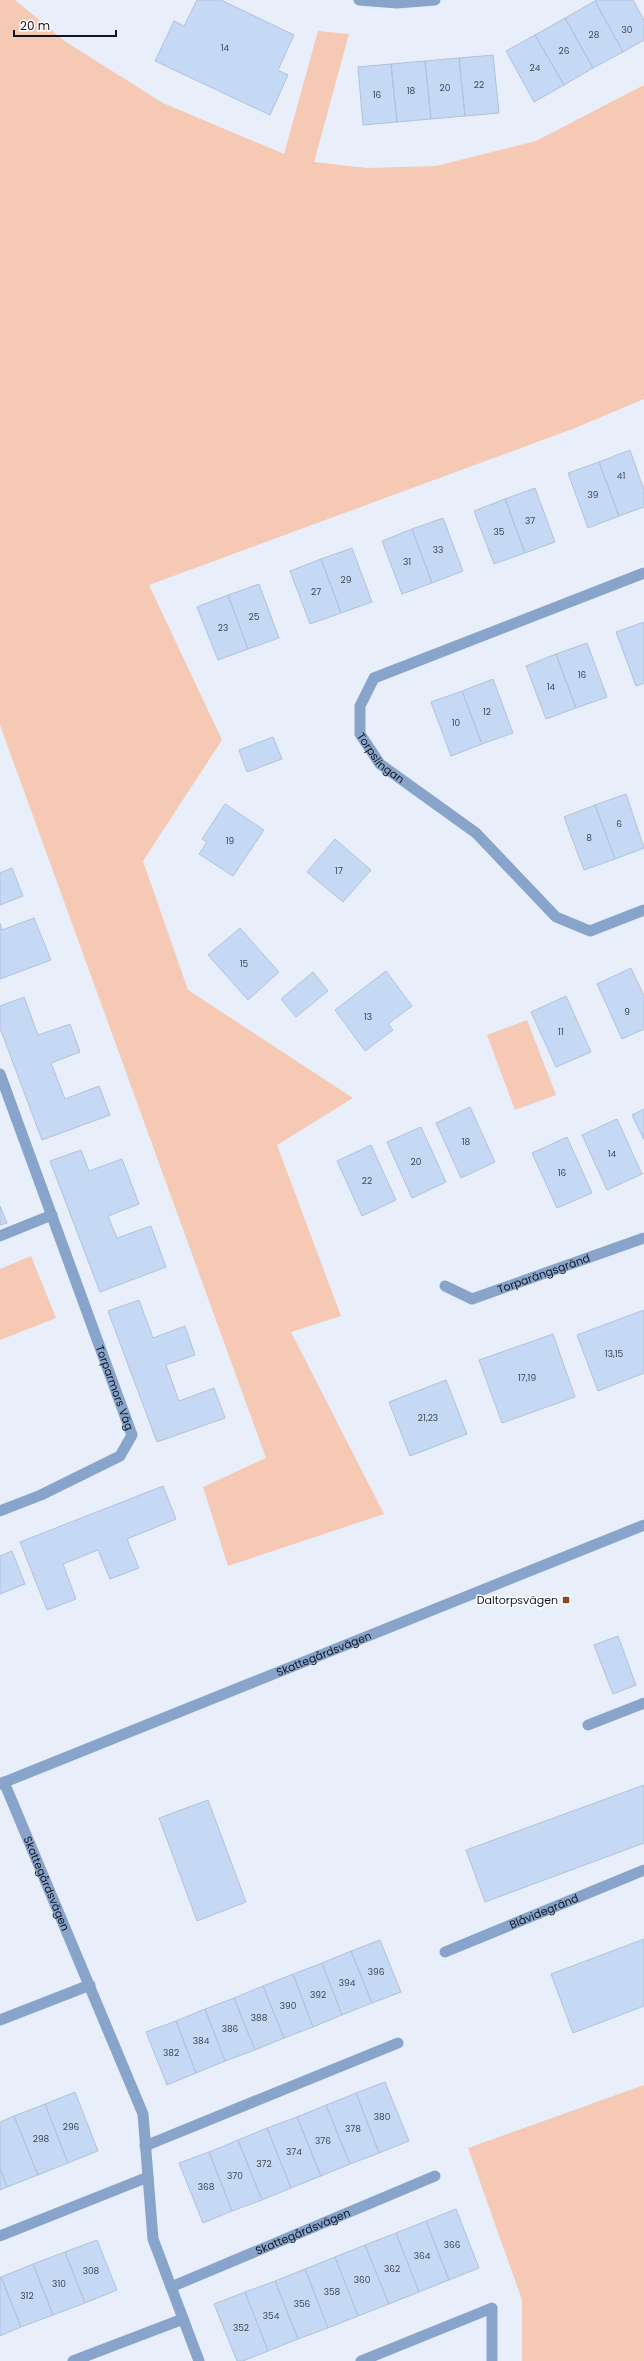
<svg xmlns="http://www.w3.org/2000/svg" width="644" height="2361" font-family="Poppins,sans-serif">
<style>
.green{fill:#f5c9b3}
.building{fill:#c6d9f4;stroke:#b0c2dc}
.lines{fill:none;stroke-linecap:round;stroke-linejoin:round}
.minor{stroke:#89a4cb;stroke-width:11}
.tertiary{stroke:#89a4cb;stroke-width:11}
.poi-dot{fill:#8d471f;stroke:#fff;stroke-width:1.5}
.labels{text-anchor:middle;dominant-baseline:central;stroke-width:3;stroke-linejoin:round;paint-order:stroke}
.number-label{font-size:9px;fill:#3e4855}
.street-label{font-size:11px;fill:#111720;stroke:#fff}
.poi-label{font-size:11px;fill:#111720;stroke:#fff;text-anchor:end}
</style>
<rect width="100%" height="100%" fill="#e8effa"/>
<!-- green -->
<path class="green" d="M0 0H15L66 42 163 103 284 154 318 31 349 34 314 162 366 168 436 166 536 141 644 85V399L575 428 149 585 222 740 143 861 188 990 353 1098 277 1145 341 1316 291 1332 384 1514 228 1566 203 1487 266 1458 0 725Z
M527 1020 556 1095 515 1110 487 1035Z
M31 1256 56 1318 0 1340V1269Z
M644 2085V2361H522V2300L468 2148Z"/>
<!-- building -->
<path class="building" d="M197 0H221L294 35 278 70 288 75 270 115 155 61 174 21 184 26Z
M597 0H633L644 20V40L623 52 595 1Z
M595 1 623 52 593 68 565 18Z
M565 18 593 68 564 85 535 35Z
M535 35 564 85 534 102 506 51Z
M493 55 499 113 465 116 459 58Z
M459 58 465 116 431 119 425 61Z
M425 61 431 119 397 122 391 64Z
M391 64 397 122 363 125 358 67Z
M630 450 644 490V507L619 516 599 462Z
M599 462 619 516 588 528 568 473Z
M535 488 555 542 525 553 505 499Z
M505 499 525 553 494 564 474 511Z
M443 518 463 571 432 583 412 529Z
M412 529 432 583 402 594 382 541Z
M352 548 372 602 341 613 321 559Z
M321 559 341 613 310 624 290 571Z
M259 584 279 638 248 649 228 595Z
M228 595 248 649 218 660 197 607Z
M644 622V683L636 686 616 632Z
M587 643 607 697 576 708 556 654Z
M556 654 576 708 546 719 526 666Z
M493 679 513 733 482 744 462 691Z
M462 691 482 744 451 756 431 702Z
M273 737 282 759 247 772 239 750Z
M626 794 644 848 615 859 595 805Z
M225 804 264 830 233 876 199 854 207 842 202 839Z
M595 805 615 859 584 870 564 817Z
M335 839 371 870 343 902 307 872Z
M12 868 23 896 0 905V873Z
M34 918 51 960 0 979V923L2 930Z
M240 928 279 972 248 1000 208 955Z
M631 968 644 996V1029L622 1039 597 984Z
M386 971 412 1006 388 1024 393 1030 365 1051 335 1010Z
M313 972 328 991 296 1017 281 999Z
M566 996 591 1052 556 1067 531 1012Z
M24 997 38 1035 70 1024 80 1052 51 1063 65 1099 99 1086 110 1115 42 1140 0 1028V1006Z
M470 1107 495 1162 461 1178 436 1123Z
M644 1109V1140L632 1115Z
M617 1119 642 1174 607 1190 582 1135Z
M421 1127 446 1182 412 1198 387 1142Z
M567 1137 592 1193 557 1208 532 1153Z
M371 1145 396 1200 362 1216 337 1161Z
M81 1150 89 1171 122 1159 139 1204 108 1216 117 1238 151 1226 166 1267 100 1292 50 1161Z
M0 1206 7 1223 0 1225Z
M139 1300 153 1338 185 1326 195 1355 166 1365 179 1401 214 1388 225 1418 157 1442 108 1311Z
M644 1310V1373L598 1391 577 1335Z
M553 1334 575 1397 502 1423 479 1360Z
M446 1380 467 1434 410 1456 389 1402Z
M163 1486 176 1519 127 1539 139 1568 110 1579 98 1550 63 1564 76 1599 47 1610 20 1542Z
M12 1551 25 1584 0 1594V1556Z
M618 1636 636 1685 613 1694 594 1645Z
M644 1785V1843L485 1902 466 1850Z
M208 1800 246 1902 197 1921 159 1818Z
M644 1939V2006L573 2033 551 1974Z
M380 1940 401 1992 372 2003 351 1951Z
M351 1951 372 2003 342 2015 322 1963Z
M322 1963 342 2015 313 2027 293 1974Z
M293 1974 313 2027 284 2038 263 1986Z
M263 1986 284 2038 255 2050 234 1998Z
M234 1998 255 2050 225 2061 205 2009Z
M205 2009 225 2061 196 2073 176 2021Z
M176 2021 196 2073 167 2085 146 2032Z
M385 2082 409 2141 379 2153 356 2093Z
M75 2092 98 2151 68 2163 45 2104Z
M356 2093 379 2153 350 2164 326 2105Z
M45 2104 68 2163 38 2175 14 2116Z
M326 2105 350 2164 321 2176 297 2117Z
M14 2116 38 2175 7 2187 0 2168V2122Z
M297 2117 321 2176 291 2188 267 2128Z
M267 2128 291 2188 262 2200 238 2140Z
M238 2140 262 2200 232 2211 209 2152Z
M209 2152 232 2211 203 2223 179 2163Z
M0 2168 7 2187 0 2190Z
M456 2209 479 2268 449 2280 426 2221Z
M426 2221 449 2280 419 2292 396 2233Z
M396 2233 419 2292 389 2304 365 2245Z
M97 2240 117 2290 85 2303 65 2252Z
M365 2245 389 2304 358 2316 335 2257Z
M65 2252 85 2303 53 2315 33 2264Z
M335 2257 358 2316 328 2328 305 2269Z
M33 2264 53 2315 21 2327 1 2277Z
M305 2269 328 2328 298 2339 275 2281Z
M1 2277 21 2327 0 2336V2278Z
M275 2281 298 2339 268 2351 245 2292Z
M245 2292 268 2351 243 2361H237L214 2304Z"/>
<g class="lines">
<!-- minor -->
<g class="minor">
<path d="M359 0 397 3 435 0"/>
<path id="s1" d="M644 573 374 678 360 706V734L380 764 476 833 556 917 590 931 644 910"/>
<path id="s2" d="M0 1074 132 1435 120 1456 41 1495 0 1511"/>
<path d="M0 1236 52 1215"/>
<path id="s3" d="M445 1286 472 1299 644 1238"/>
<path d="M588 1725 644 1703"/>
<path id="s4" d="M4 1782 143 2114 153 2239 199 2361"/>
<path id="s5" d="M445 1952 644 1870"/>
<path d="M0 2020 90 1985"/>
<path d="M145 2146 398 2043"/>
<path d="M0 2236 148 2177"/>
<path id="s6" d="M171 2287 435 2176"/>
<path d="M73 2361 183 2319"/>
<path d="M361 2361 492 2308V2361"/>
</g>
<!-- tertiary -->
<path class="tertiary" id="s7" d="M0 1784 644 1525"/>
</g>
<!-- markers -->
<rect class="poi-dot" x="562" y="1596" width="8" height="8" rx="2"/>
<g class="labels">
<!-- number labels -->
<g class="number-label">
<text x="627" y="30">30</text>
<text x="594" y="35">28</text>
<text x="225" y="48">14</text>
<text x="564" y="51">26</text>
<text x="535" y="68">24</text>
<text x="479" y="85">22</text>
<text x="445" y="88">20</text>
<text x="411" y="91">18</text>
<text x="377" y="95">16</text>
<text x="621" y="476">41</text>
<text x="593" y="495">39</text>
<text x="530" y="521">37</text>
<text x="499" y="532">35</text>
<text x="438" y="550">33</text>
<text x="407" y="562">31</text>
<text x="346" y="580">29</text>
<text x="316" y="592">27</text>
<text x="254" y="617">25</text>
<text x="223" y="628">23</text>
<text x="582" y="675">16</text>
<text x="551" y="687">14</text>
<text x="487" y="712">12</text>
<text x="456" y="723">10</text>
<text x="619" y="824">6</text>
<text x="589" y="838">8</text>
<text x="230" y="841">19</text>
<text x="339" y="871">17</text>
<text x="244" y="964">15</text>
<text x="627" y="1012">9</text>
<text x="368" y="1017">13</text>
<text x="561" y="1032">11</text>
<text x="466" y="1142">18</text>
<text x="612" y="1154">14</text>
<text x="416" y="1162">20</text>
<text x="562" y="1173">16</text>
<text x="367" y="1181">22</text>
<text x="614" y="1354">13,15</text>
<text x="527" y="1378">17,19</text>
<text x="428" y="1418">21,23</text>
<text x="376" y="1972">396</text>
<text x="347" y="1983">394</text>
<text x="318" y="1995">392</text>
<text x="288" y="2006">390</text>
<text x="259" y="2018">388</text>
<text x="230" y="2029">386</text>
<text x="201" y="2041">384</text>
<text x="171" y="2053">382</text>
<text x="382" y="2117">380</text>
<text x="71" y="2127">296</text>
<text x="353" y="2129">378</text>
<text x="41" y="2139">298</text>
<text x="323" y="2141">376</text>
<text x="294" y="2152">374</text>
<text x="264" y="2164">372</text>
<text x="235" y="2176">370</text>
<text x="206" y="2187">368</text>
<text x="452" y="2245">366</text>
<text x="422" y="2256">364</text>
<text x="392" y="2269">362</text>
<text x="91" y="2271">308</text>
<text x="362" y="2280">360</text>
<text x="59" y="2284">310</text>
<text x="332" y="2292">358</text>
<text x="27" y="2296">312</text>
<text x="302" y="2304">356</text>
<text x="271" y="2316">354</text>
<text x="241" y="2328">352</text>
</g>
<!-- street labels -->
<g class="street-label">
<text stroke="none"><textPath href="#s1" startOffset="381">Torpslingan</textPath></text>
<text stroke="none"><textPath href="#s3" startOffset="106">Torparängsgränd</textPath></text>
<text stroke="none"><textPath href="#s2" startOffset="334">Torparmors Väg</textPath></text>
<text stroke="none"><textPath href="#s7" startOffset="349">Skattegårdsvägen</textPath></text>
<text stroke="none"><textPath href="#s4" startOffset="110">Skattegårdsvägen</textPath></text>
<text stroke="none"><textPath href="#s5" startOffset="107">Blåvidegränd</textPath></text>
<text stroke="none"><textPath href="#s6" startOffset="143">Skattegårdsvägen</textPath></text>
</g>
<!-- poi labels -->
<g class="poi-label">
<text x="558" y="1600">Daltorpsvägen</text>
</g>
</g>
<!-- scale -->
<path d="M14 30v6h102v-6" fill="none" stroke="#111720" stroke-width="2"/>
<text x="20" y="30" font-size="12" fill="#111720" stroke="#ffffff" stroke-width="3" paint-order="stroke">20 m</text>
</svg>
